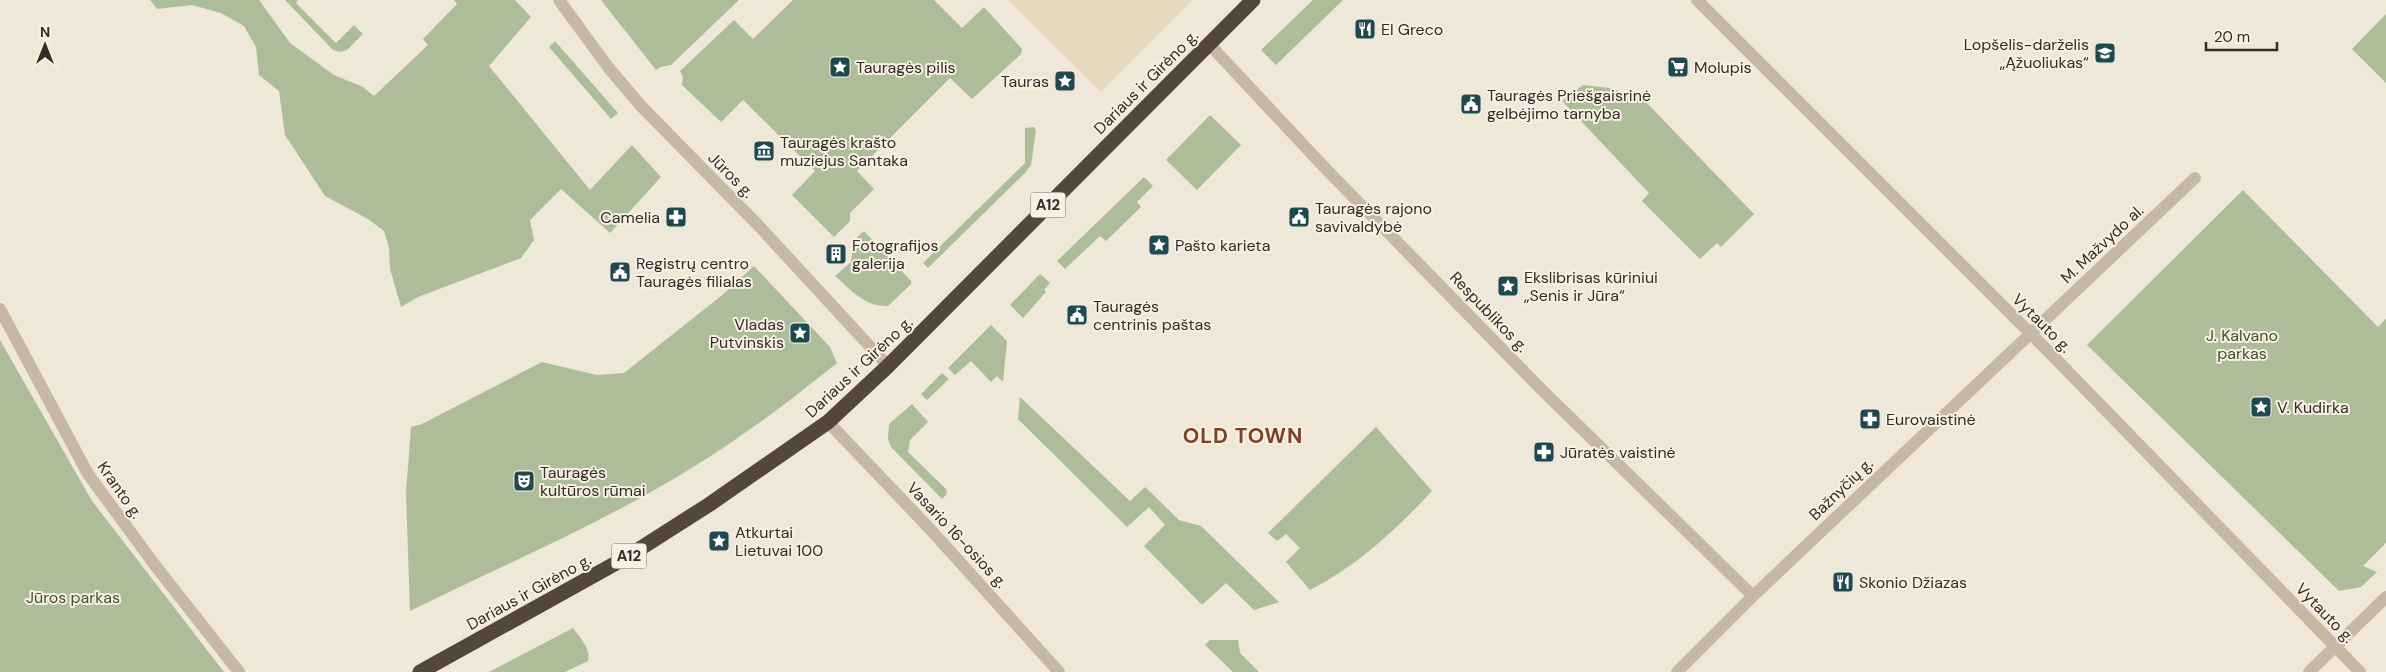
<svg xmlns="http://www.w3.org/2000/svg" width="2386" height="672" font-family="'DM Sans',sans-serif">
<style>
.green{fill:#aebd99}
.plaza{fill:#e7d9c0}
.lines{fill:none;stroke-linecap:round;stroke-linejoin:round}
.street{stroke:#c6b8a5;stroke-width:12}
.highway{stroke:#53463d;stroke-width:15}
.labels{text-anchor:middle;dominant-baseline:central;stroke-width:4;stroke-linejoin:round;paint-order:stroke}
.shield{fill:#f7f0e4;stroke:#6e665f;stroke-width:1}
.shield-label{font-size:15px;font-weight:bold;fill:#332b26}
.poi-label{font-size:16px;fill:#332b26;stroke:#f7f0e4;text-anchor:start}
.street-label{font-size:16px;fill:#332b26;stroke:#f7f0e4}
.park-label{font-size:16px;fill:#3f4f2b;stroke:#f7f0e4}
.district-label{font-size:21px;font-weight:bold;letter-spacing:1px;fill:#7d4224;stroke:#f7f0e4}
</style>
<rect width="100%" height="100%" fill="#efe7d8"/>
<!-- green -->
<path class="green" d="M150 0H259L290 43 334 75 363 87 374 96 428 45 423 39 457 4 454 0H515L531 17 489 66 590 190 632 145 661 177 610 233 561 189 530 220 534 240 521 258 418 297 401 307 390 269 389 248 384 231 368 219 325 196 285 135 279 91 259 75 256 47 244 26 221 13 192 5 157 9Z
M285 0H298L296 3 336 43 354 25 363 34 347 50 340 52 333 50Z
M601 0H739L671 65 660 67 656 70Z
M793 0H934L962 28 984 7 1022 49 1021 54 972 99 950 78 857 171 874 189 850 213V221L834 237 792 195 815 171 743 100 721 122 682 85 683 77 680 71 734 20 753 39Z
M1313 0H1343L1276 65 1261 50Z
M2386 14V83L2352 49Z
M555 41 618 113 611 119 549 47Z
M1583 85 1609 88 1642 98 1754 214 1721 247 1717 243 1700 259 1642 201 1649 193 1562 101Z
M1210 115 1241 145 1197 190 1166 160Z
M1034 127 1036 130 1031 165 1025 173 928 268 923 263 1025 163V128Z
M1144 177 1153 186 1137 202 1141 207 1106 241 1100 236 1065 269 1057 261Z
M2243 190 2378 327 2386 319V543L2363 566 2377 572 2361 587 2339 591 2087 345Z
M864 231 911 281V284L888 306C865 307 851 290 835 276L851 262 854 240Z
M754 266 830 347 837 363C790 401 741 438 690 469 601 524 503 565 410 611L406 493 411 427 422 424 542 362 597 375 624 373 721 296Z
M1040 274 1050 283 1044 290 1046 292 1023 318 1010 305Z
M991 325 1007 341 1003 382 997 376 991 382 971 361 955 375 948 368Z
M0 340 92 501 224 672H0Z
M942 373 949 379 927 400 921 394Z
M1020 397 1130 501 1145 487 1179 520 1201 526 1279 602 1254 610 1226 583 1202 605 1144 546 1165 525 1149 507 1127 527 1018 419Z
M912 404 928 422 910 440 908 452 946 489 947 494 942 499 891 447 888 439 889 424Z
M1376 427 1432 491C1397 529 1357 566 1310 590L1286 562 1300 548 1286 534 1277 541 1268 533Z
M573 628C580 638 591 648 588 661L565 672H489Z
M1210 640H1238L1240 653 1259 672H1233L1205 645Z"/>
<!-- plaza -->
<path class="plaza" d="M1008 0H1193L1101 92Z"/>
<g class="lines">
<!-- street -->
<path class="street" d="M559 0 608 67 641 106 758 225 888 366
M1697 0 2049 352 2360 672
M1209 44 1325 168 1541 389 1753 596
M0 309 88 474 154 564 239 672
M828 422 930 529 1059 672
M1677 672 1753 596 2195 178
M2309 672 2386 597"/>
<!-- highway -->
<path class="highway" d="M420 672 627 557 710 504 828 422 888 366 1253 0"/>
</g>
<!-- icons -->
<defs>
<g id="restaurant-square" transform="scale(1.125)"><rect x="-9" y="-9" width="18" height="18" rx="4" fill="#1e4951" stroke="#f7f0e4"/><path d="M-5-6h1v4h1v-4h1v4h1v-4h1v5L-1.5 .5V6h-2V.5L-5-1ZM5-6V6H3V1.5H1.5Q1.5-4 5-6Z" fill="#fff"/></g>
<g id="school-square" transform="scale(1.125)"><rect x="-9" y="-9" width="18" height="18" rx="4" fill="#1e4951" stroke="#f7f0e4"/><path d="M0-5L7-2L0 1L-7-2ZM-4 1L0 2.5L4 1V4Q0 6-4 4Z" fill="#fff"/></g>
<g id="sight-square" transform="scale(1.125)"><rect x="-9" y="-9" width="18" height="18" rx="4" fill="#1e4951" stroke="#f7f0e4"/><path d="M0-6L1.8-2.2L6-1.7L2.9 1.2L3.7 5.4L0 3.3L-3.7 5.4L-2.9 1.2L-6-1.7L-1.8-2.2Z" fill="#fff"/></g>
<g id="supermarket-square" transform="scale(1.125)"><rect x="-9" y="-9" width="18" height="18" rx="4" fill="#1e4951" stroke="#f7f0e4"/><path d="M-6-5.5h2.5l.6 2H6L4.5 2H-2.5L-4.4-4H-6ZM-1.5 3.2a1.3 1.3 0 1 0 .1 0ZM3 3.2a1.3 1.3 0 1 0 .1 0Z" fill="#fff"/></g>
<g id="civic-square" transform="scale(1.125)"><rect x="-9" y="-9" width="18" height="18" rx="4" fill="#1e4951" stroke="#f7f0e4"/><path d="M-.6-6.5H3V-4.5H.6V-3L4-1V1h2V6H-6V1h2V-1L-.6-3ZM-1.2 2.5V6h2.4V2.5Z" fill="#fff"/></g>
<g id="museum-square" transform="scale(1.125)"><rect x="-9" y="-9" width="18" height="18" rx="4" fill="#1e4951" stroke="#f7f0e4"/><path d="M0-6L6-3V-2H-6V-3ZM-5-1h2V3h-2ZM-1-1h2V3h-2ZM3-1h2V3H3ZM-6 4H6V6H-6Z" fill="#fff"/></g>
<g id="pharmacy-square" transform="scale(1.125)"><rect x="-9" y="-9" width="18" height="18" rx="4" fill="#1e4951" stroke="#f7f0e4"/><path d="M-2-6h4v4h4v4h-4v4h-4v-4h-4v-4h4Z" fill="#fff"/></g>
<g id="building-square" transform="scale(1.125)"><rect x="-9" y="-9" width="18" height="18" rx="4" fill="#1e4951" stroke="#f7f0e4"/><path d="M-4-6H4V6H1V3H-1V6H-4ZM-2.5-4.3h1.7v1.8h-1.7ZM.8-4.3h1.7v1.8H.8ZM-2.5-1h1.7V.8h-1.7ZM.8-1h1.7V.8H.8Z" fill="#fff"/></g>
<g id="theatre-square" transform="scale(1.125)"><rect x="-9" y="-9" width="18" height="18" rx="4" fill="#1e4951" stroke="#f7f0e4"/><path d="M-5-5.5Q0-4 5-5.5V0Q5 5 0 6Q-5 5-5 0ZM-3.3-2.5H-1v1.5H-3.3ZM1-2.5H3.3v1.5H1ZM-2.8 1Q0 5.5 2.8 1Z" fill="#fff"/></g>
</defs>
<g fill-rule="evenodd">
<use href="#restaurant-square" x="1365" y="29"/>
<use href="#school-square" x="2105" y="53"/>
<use href="#sight-square" x="840" y="67"/>
<use href="#supermarket-square" x="1678" y="67"/>
<use href="#sight-square" x="1065" y="81"/>
<use href="#civic-square" x="1471" y="104"/>
<use href="#museum-square" x="764" y="151"/>
<use href="#pharmacy-square" x="676" y="217"/>
<use href="#civic-square" x="1299" y="217"/>
<use href="#sight-square" x="1159" y="245"/>
<use href="#building-square" x="836" y="254"/>
<use href="#civic-square" x="620" y="272"/>
<use href="#sight-square" x="1508" y="286"/>
<use href="#civic-square" x="1077" y="315"/>
<use href="#sight-square" x="800" y="333"/>
<use href="#sight-square" x="2261" y="407"/>
<use href="#pharmacy-square" x="1870" y="419"/>
<use href="#pharmacy-square" x="1544" y="452"/>
<use href="#theatre-square" x="524" y="481"/>
<use href="#sight-square" x="719" y="541"/>
<use href="#restaurant-square" x="1843" y="582"/>
</g>
<g class="labels">
<!-- shield labels -->
<g class="shield">
<rect x="1030.5" y="192.5" width="35" height="25" rx="4"/>
<rect x="611.5" y="543.5" width="35" height="25" rx="4"/>
</g>
<g class="shield-label">
<text x="1048" y="205">A12</text>
<text x="629" y="556">A12</text>
</g>
<!-- poi labels -->
<g class="poi-label">
<text x="1381" y="29">El Greco</text>
<text x="2089" y="44" text-anchor="end">Lopšelis-darželis<tspan x="2089" dy="18">„Ąžuoliukas“</tspan></text>
<text x="856" y="67">Tauragės pilis</text>
<text x="1694" y="67">Molupis</text>
<text x="1049" y="81" text-anchor="end">Tauras</text>
<text x="1487" y="95">Tauragės Priešgaisrinė<tspan x="1487" dy="18">gelbėjimo tarnyba</tspan></text>
<text x="780" y="142">Tauragės krašto<tspan x="780" dy="18">muziejus Santaka</tspan></text>
<text x="1315" y="208">Tauragės rajono<tspan x="1315" dy="18">savivaldybė</tspan></text>
<text x="660" y="217" text-anchor="end">Camelia</text>
<text x="852" y="245">Fotografijos<tspan x="852" dy="18">galerija</tspan></text>
<text x="1175" y="245">Pašto karieta</text>
<text x="636" y="263">Registrų centro<tspan x="636" dy="18">Tauragės filialas</tspan></text>
<text x="1524" y="277">Ekslibrisas kūriniui<tspan x="1524" dy="18">„Senis ir Jūra“</tspan></text>
<text x="1093" y="306">Tauragės<tspan x="1093" dy="18">centrinis paštas</tspan></text>
<text x="784" y="324" text-anchor="end">Vladas<tspan x="784" dy="18">Putvinskis</tspan></text>
<text x="2277" y="407">V. Kudirka</text>
<text x="1886" y="419">Eurovaistinė</text>
<text x="1560" y="452">Jūratės vaistinė</text>
<text x="540" y="472">Tauragės<tspan x="540" dy="18">kultūros rūmai</tspan></text>
<text x="735" y="532">Atkurtai<tspan x="735" dy="18">Lietuvai 100</tspan></text>
<text x="1859" y="582">Skonio Džiazas</text>
</g>
<!-- street labels -->
<g class="street-label">
<text transform="translate(1146 82) rotate(-45)">Dariaus ir Girėno g.</text>
<text transform="translate(731 175) rotate(45)">Jūros g.</text>
<text transform="translate(2102 244) rotate(-43)">M. Mažvydo al.</text>
<text transform="translate(1489 312) rotate(46)">Respublikos g.</text>
<text transform="translate(2042 323) rotate(45)">Vytauto g.</text>
<text transform="translate(859 367) rotate(-43)">Dariaus ir Girėno g.</text>
<text transform="translate(1841 489) rotate(-44)">Bažnyčių g.</text>
<text transform="translate(120 490) rotate(55)">Kranto g.</text>
<text transform="translate(957 535) rotate(47)">Vasario 16-osios g.</text>
<text transform="translate(529 592) rotate(-29)">Dariaus ir Girėno g.</text>
<text transform="translate(2325 613) rotate(46)">Vytauto g.</text>
</g>
<!-- park labels -->
<g class="park-label">
<text x="2242" y="335">J. Kalvano<tspan x="2242" dy="18">parkas</tspan></text>
<text x="73" y="597">Jūros parkas</text>
</g>
<!-- district labels -->
<g class="district-label">
<text x="1243" y="436">OLD TOWN</text>
</g>
</g>
<!-- north arrow -->
<g transform="translate(45 45)" stroke="#f7f0e4" stroke-width="4" paint-order="stroke">
<path d="M0-4L9 19L0 12L-9 19Z" fill="#332b26"/>
<text y="-8" font-size="14" font-weight="bold" text-anchor="middle" fill="#332b26">N</text>
</g>
<!-- scale -->
<path d="M2206 42v8h71v-8" fill="none" stroke="#332b26" stroke-width="2.5"/>
<text x="2214" y="42" font-size="15" fill="#332b26" stroke="#f7f0e4" stroke-width="4" paint-order="stroke">20 m</text>
</svg>
